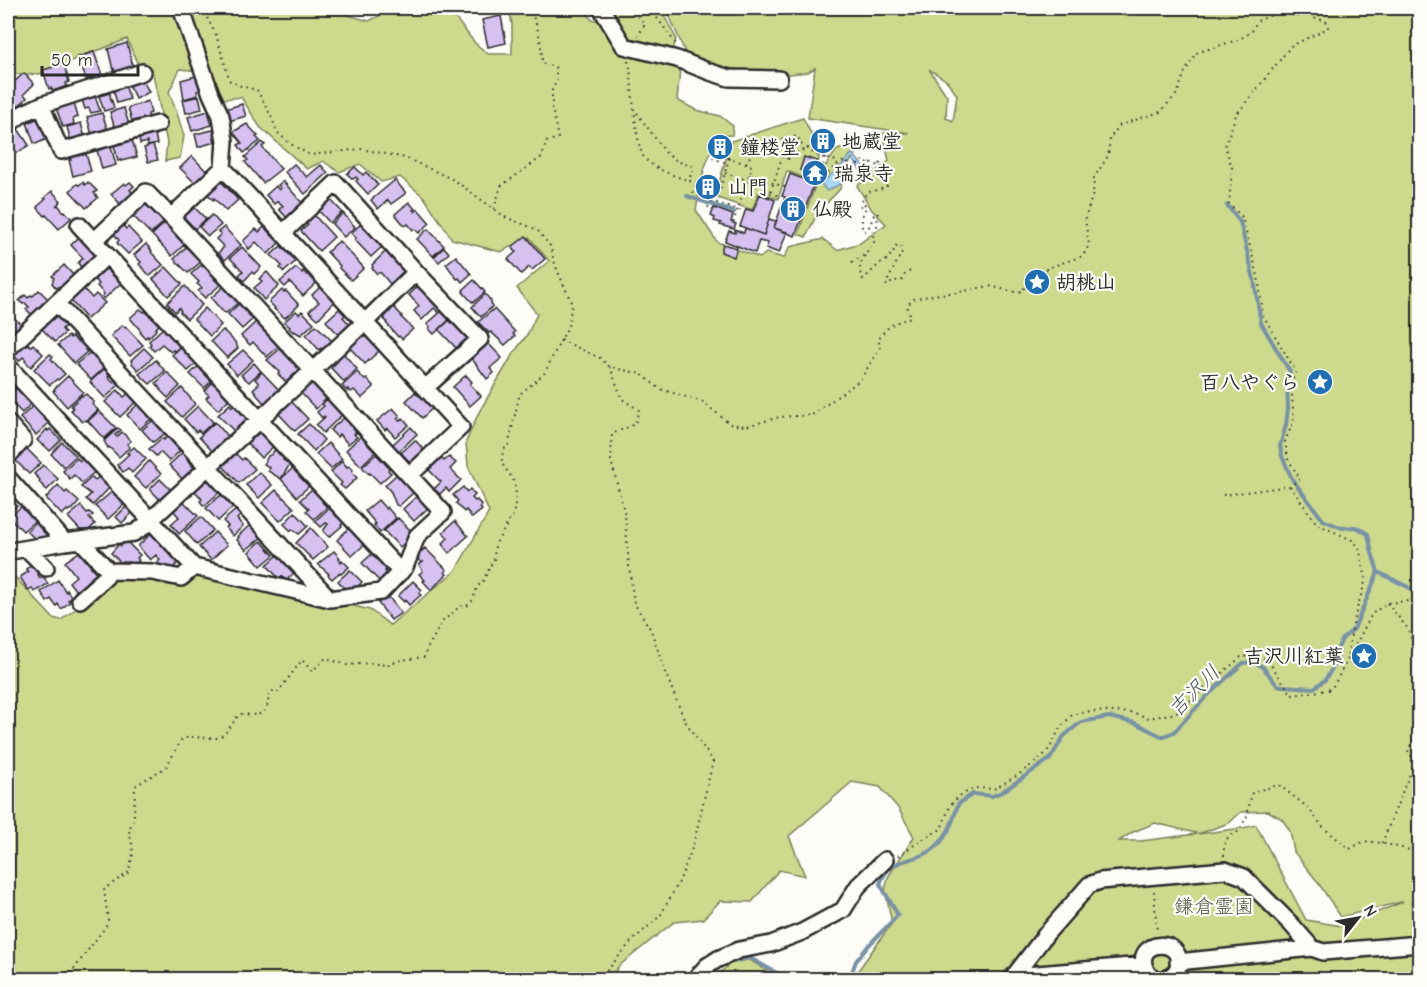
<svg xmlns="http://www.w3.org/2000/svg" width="1427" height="987" font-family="'Comic Neue','Klee One',sans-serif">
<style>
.green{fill:#cdd98d;stroke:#7c825c;stroke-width:1.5;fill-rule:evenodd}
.water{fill:#acd7f7;stroke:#7892a5;stroke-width:1.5}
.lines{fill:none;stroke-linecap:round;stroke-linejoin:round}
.stream{stroke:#7892a5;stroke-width:4}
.building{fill:#d6c1f1;stroke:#2b2b2b;stroke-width:1.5}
.minor-casing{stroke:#2b2b2b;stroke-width:20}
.path{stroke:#2b2b2b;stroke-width:2;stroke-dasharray:1.5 4.5;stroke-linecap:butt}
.minor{stroke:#fdfcf7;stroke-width:15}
.labels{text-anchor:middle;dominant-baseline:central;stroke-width:4.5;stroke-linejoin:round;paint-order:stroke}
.poi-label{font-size:20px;font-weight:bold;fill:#2b2b2b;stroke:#fdfcf7;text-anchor:start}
.park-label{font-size:20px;fill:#545644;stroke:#fdfcf7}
.water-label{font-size:21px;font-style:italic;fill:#4b565e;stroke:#fdfcf7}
</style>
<rect width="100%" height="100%" fill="#fdfcf7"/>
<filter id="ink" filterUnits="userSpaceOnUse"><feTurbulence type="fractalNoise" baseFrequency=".0167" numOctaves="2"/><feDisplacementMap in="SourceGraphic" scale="12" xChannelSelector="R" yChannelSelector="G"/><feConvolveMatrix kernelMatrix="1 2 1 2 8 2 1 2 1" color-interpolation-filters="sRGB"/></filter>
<g filter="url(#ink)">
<!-- green -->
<path class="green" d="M8 8H334L344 14 369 21 395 8H435L456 19 475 43 488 54H512V24L509 8H583L592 20H604L605 8H660L676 38 672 55 651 59 680 69 677 100 696 110 720 116 733 126 732 135 716 136 704 170 696 210 717 242 760 258 766 253 784 258 790 247 823 239 837 250 860 243 886 224 872 210 857 186 889 161 883 133H909L808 118 815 68 808 72 789 74 749 72 718 66 687 57 666 8H1419L1420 903H1410L1419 904V979H852L892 923 885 890 888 877 914 837 898 808 880 787 852 782 789 836 805 876 779 870 752 902 720 901 703 919 674 922 619 966 610 979H8V576L15 577 53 618 61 620 119 576 187 585 198 573 260 591 290 598 325 599 370 610 390 625 455 571 489 512 468 466 466 442 479 412 513 354 527 335 537 314 517 288 549 261 529 237 501 252 452 239 424 197 400 177 381 182 360 164 339 172 323 161 307 169 260 127 241 97 224 99 211 72 180 69 169 92 177 113 184 136 180 158 165 161 167 143 152 69 138 65 127 39 102 49 83 55 49 73 25 75 8 73ZM929 69 947 81 957 95 953 121 946 118 947 96ZM1268 811 1282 819 1290 831 1294 852 1317 881 1341 917 1401 902H1403L1342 926 1306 920 1256 825 1243 828 1198 834 1229 823 1241 812ZM1155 823 1196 833V834L1141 841H1119L1133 832Z
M803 118 820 151 817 171 802 177 787 171 778 199 759 192 752 210 715 197 731 141Z
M852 142 858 152 847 166 840 189 818 212 806 237 798 234 819 175 836 151Z
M740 954 775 976 787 979 713 980Z"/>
<!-- water -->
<path class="water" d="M852 153 864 167 861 171 852 158 848 165 844 182 827 191 821 184C832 173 844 166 852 153Z"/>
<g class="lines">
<!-- stream -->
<path class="stream" d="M687 196 734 212
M1227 205 1240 222 1254 280 1261 323 1290 372 1287 383 1288 408 1286 425 1280 446 1282 456 1292 479 1323 520 1342 528 1356 527 1368 534 1372 553 1378 572
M1378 572 1420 593
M724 964 750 958 789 980
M705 978 717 967
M849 980 856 961 869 945 898 915 880 884C889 858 909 863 929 852 946 842 953 822 958 804L973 794 992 796 1002 792 1050 759 1064 736 1081 722 1109 717 1135 723 1161 736H1164L1174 732 1208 695 1243 663 1254 662 1263 667 1277 685 1282 686 1314 688 1325 680 1338 659 1337 650 1342 639 1354 629 1378 572"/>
</g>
<!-- building -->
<path class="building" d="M465 8H479L480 13 466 15Z
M501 16 506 43 488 47 482 20Z
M127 43 133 67 115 72 114 69 113 70 108 49Z
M94 52 103 78 93 81 92 77 86 79 78 57Z
M64 64 69 82 66 83 67 86 53 91 51 88 49 89 43 70Z
M24 73 34 84 24 94 27 98 16 108 8 99V77L14 82Z
M196 76 200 90 197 91 198 95 184 99 181 80Z
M142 79 149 92 136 99 129 86Z
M125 85 130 99 117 103 113 89Z
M94 93 100 111 91 113 89 108 85 109 81 97Z
M110 93 111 102 112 101 114 108 104 111 99 96Z
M199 96 202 109 186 113 183 100Z
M73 100 78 117 73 119 74 124 63 127 55 105Z
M148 101 151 113 148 114 149 117 132 121 128 108Z
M242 104 246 116 229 121 225 109Z
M124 108 129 125 115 129 110 112Z
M208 111 212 125 192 131 188 117Z
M102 113 107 128 103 130 104 132 92 135 87 117Z
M41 117 49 138 36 144 34 143 27 123Z
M81 123 85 138 71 142 67 127Z
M247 124 258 136 256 137 260 141 244 153 238 145 242 143 233 132Z
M18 129 29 145 17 153 14 149 12 150 8 143V134L14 130 16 131Z
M154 129 157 144 148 146 147 142 140 144 138 133Z
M213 130 214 133 213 134 215 142 198 147 195 134Z
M825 132 831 143 821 148 815 139Z
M124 140V142L132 140 137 157 121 161V160L118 161 114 145 119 144 118 141Z
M716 140 728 144 724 155 712 150Z
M262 142 265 145 262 147 281 169 263 183 245 162 248 160 245 157Z
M110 143 116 165 102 169 96 146Z
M153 145 158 160 148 162 144 148Z
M82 150 83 155 86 154 91 171 73 176 69 160H71L69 154Z
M192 156 208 173 196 184 180 168Z
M804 157 817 161 813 174 800 170Z
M294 164 307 177 321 165 328 173 305 194 285 172Z
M355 167 363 175 366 172 378 185 368 194 356 181 358 179 356 177 353 179 347 174Z
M790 174 803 179 805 175 816 179 795 236 774 228 785 197 782 196Z
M220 180 238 200 226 211 214 198 213 200 207 193Z
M395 180 406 193 391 204 388 200 378 209 371 200Z
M283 181 303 204 287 218 279 209 283 206 278 201 274 204 266 195 276 186 279 190 281 188 278 185Z
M83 182 85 185 88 182 97 191 94 193 98 198 86 208 70 191 77 184 79 185Z
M130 182 134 186 130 190 136 196 123 207 111 194 124 183 126 185Z
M52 191 61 201 56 206 58 205 64 212 65 211 71 218 59 229 46 215 45 216 37 207 46 199 44 198Z
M760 194 775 200 764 235 740 226 746 209 753 211Z
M330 199 342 212 330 223 318 210Z
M409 202 415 209 413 210 415 212 418 209 430 223 419 233 415 229 413 230 408 224 405 226 395 214Z
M146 203 164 222 151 234 133 216Z
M194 207 206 219 195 229 184 217Z
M714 208 733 215 731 222 736 224 734 229 720 225 721 223 714 221 715 218 711 216Z
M343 213 355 227 344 237 332 224Z
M212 215 221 225 208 236 199 227Z
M314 215 334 237 319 251 301 231 308 225 305 222Z
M769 219 776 221 774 228 787 232 779 253 766 248 768 243 759 241 755 253 725 241 729 231 735 233V230L744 233 745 228 764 235Z
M166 222 186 243 172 256 152 235Z
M362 223H363L385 244 371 257 355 240 356 238 351 233Z
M122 224 126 229 128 227 142 242 128 254 117 243 119 240 113 233Z
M224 227 241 245 225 260 218 253 224 247 216 239 221 234 218 232Z
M264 227 279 243 268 254 256 242 249 249 243 241 256 229 259 232Z
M428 229 444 246 433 256 417 239Z
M80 236 98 255 79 275 76 272 81 267 78 263 83 258 71 245Z
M526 236 545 259 532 270 529 267 521 274 508 259 516 252 512 247Z
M339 241 364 268 351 280 339 268 340 266 327 252Z
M146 244 152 251 151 252 163 265 150 276 139 264 141 262 134 255Z
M723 244 737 248 734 257 721 252Z
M188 245 203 260 188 273 174 259Z
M281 246 296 261 284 272 280 268 282 266 271 255Z
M242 247 261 267 254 274 252 272 244 281 239 275 243 271 230 258Z
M444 247 449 253 439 262 434 257Z
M386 251 406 269 390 284 381 273H378L377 274 372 268 373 267 372 265Z
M456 256 471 274 462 282 459 278 457 279 446 264Z
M64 265 76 278 64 290 60 286 56 288 52 283 54 278 52 276Z
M201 265 203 267 205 265 217 276 214 279 220 285 205 298 198 291 202 288 197 284 199 282 191 274Z
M166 267 182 284 168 296 153 279Z
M103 268 105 270 106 269 121 283 104 299 102 297 104 294 97 286 99 284 93 278Z
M296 268 302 273 303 271 307 275 309 273 317 282 303 296 290 282 285 287 280 282Z
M267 272 279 286 264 300 254 288 262 281 259 279Z
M474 280 485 292 474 302 473 301 472 302 463 292 464 291 463 290Z
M225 285 240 301 226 313 223 312 211 298Z
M185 286 202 305 187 319 180 312 181 311 179 308 175 312 167 303Z
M321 286 335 301 318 319 309 311 319 302 312 295Z
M418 286 430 297 431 296 435 300 433 302 434 304 438 301 443 306 438 312 434 308 422 320 414 311 419 306 409 295Z
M83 288 92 298 96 294 105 303 87 319 70 300Z
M39 290 50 301 34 317 26 309 29 307 25 303 23 304 19 301 25 295 28 298 31 295 33 296Z
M282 290 284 292 286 291 299 305 285 318 274 309 275 308 269 302Z
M485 294 491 301 492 307 481 317 472 307Z
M240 303 254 318 242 329 228 314Z
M394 307 402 316 401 317 413 329 402 339 399 336 398 337 386 323 387 322 384 319H385L384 318Z
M205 308 221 325 210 336 194 319Z
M140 309 144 312 145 311 159 325 155 329 156 330 148 338 147 336 145 338 140 332 141 331 130 318Z
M339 309 345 315 343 317 350 325 339 335 326 321Z
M494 309 515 332 513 334 515 336 505 345 491 332 489 333 478 322Z
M443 310 451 318 434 334 429 329 430 327 427 324Z
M55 311 67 324 62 329 65 333 55 342 39 326Z
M296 311 299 314 302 311 314 323 301 335 294 331 293 332 289 328 290 327 284 322Z
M8 312 23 326 9 338 8 336Z
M452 318 473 337 458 350 439 330Z
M257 321 279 346 267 357 253 342 250 345 241 336Z
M122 325 124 327 125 326 143 345 130 356 111 336Z
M316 325 333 342 324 351 321 348 319 350 306 335Z
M165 326 182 344 175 351 173 350 171 352 162 344 154 351 149 346 151 344 149 341Z
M223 330 235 342 238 348 227 358 211 341Z
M365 334 380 350 365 364 350 348Z
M68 336 70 338 72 336 77 342 81 338 89 347 85 350 87 352 74 363 58 345Z
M486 341 502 358 490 368 494 373 487 379 472 359 475 356 473 353Z
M23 342 26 346 28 344 31 346 33 344 43 354 31 367 25 361 26 360 23 357 19 361 12 353Z
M183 345 198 362 188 371 172 355Z
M282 347 301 368 286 382 278 374 280 372 267 360Z
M144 348 153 357 138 370 131 362 132 361 131 360Z
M243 350 253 360 237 375 227 364Z
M92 351 94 354 93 355 105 367 91 380 76 364Z
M343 353 357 369 344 382 331 368 338 361 336 359Z
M50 354 53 357 51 359 65 374 58 380 57 379 50 385 34 369Z
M156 360 165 371 150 384 139 374Z
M254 363 261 371 249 382 241 375Z
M201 364 214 379 204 388 190 374Z
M104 369 110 375 108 376 113 382 117 378 121 383 105 398 90 382Z
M167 372 180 386 168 398 160 390 161 389 156 383Z
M262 372 281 392 268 403 266 402 264 403 256 394 257 393 253 389 259 384 255 379Z
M357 372 365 380 367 379 374 387 362 398 354 390 351 392 348 389 347 391 342 386Z
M466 375 472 382 470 384 481 396 470 406 453 387Z
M68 376 83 392 67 407 53 391 55 390 54 389Z
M215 380 231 397 218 410 206 398 209 395 204 391Z
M313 381 328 397 316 409 301 393Z
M18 386 33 402 22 413 8 399V397Z
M182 388 195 404 182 417 167 402Z
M118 390 124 397 130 392 138 400 120 417 105 402Z
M415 392 419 396 422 393 434 407 422 418 406 401Z
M86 394 94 402 92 404 98 410 86 421 85 420 82 422 71 410 73 408 71 406 82 395 83 396Z
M330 397 344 413 323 433 316 425 325 417 324 416 322 418 317 412 324 406 322 404Z
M291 401 308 419 295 431 278 413Z
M139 403 152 418 140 429 127 415Z
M236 403 251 419 236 433 218 415 230 404 232 407Z
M34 405 50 422 36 435 20 418Z
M198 406 213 422 201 433 198 430 196 432 184 419Z
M393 408 400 416 397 418 399 421 403 418 409 425 395 437 387 428 385 430 377 421Z
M99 411 116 428 104 439 88 421Z
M346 416 358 429 355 432 356 433 354 434 357 437 348 444 339 434 337 437 330 430Z
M154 419 167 432 153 442 142 430Z
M215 422 230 439 214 453 199 437Z
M309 424 324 440 314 451 298 434Z
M411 427 417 434 398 452 392 445Z
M118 428 121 430 115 435 117 437 122 432 131 441 127 444 130 447 119 457 109 447 108 448 104 441Z
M47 429 48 431 50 429 61 440 50 451 44 445 43 446 37 440Z
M261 430 275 445 261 458 247 443 258 434 257 433Z
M363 434 371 442 368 445 375 452 361 466 346 450Z
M167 436 180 451 169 461 160 452 156 456 149 449 162 438 164 440Z
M415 440 425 451 412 464 401 453Z
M62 442 76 456 64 467 51 454Z
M328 443 342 459 331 469 316 454Z
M134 447 146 459 132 473 128 468 123 472 117 465 129 454 127 453Z
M26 448 41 463 29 474 14 459Z
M275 449 285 455 283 460 290 464 281 479 268 471 269 467 264 464 268 456 272 454Z
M184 451 189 457 187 460 194 468 191 471 193 473 184 481 169 465Z
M236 454 242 460 244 458 255 469 239 483 223 466Z
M376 454 389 468 388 470 391 473 380 483 370 473 369 474 363 468V466Z
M439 455 444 461 449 457 456 463 450 469 461 480 449 492 446 488 440 494 434 489 441 482 426 467Z
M77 458 80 461 82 458 88 465 90 463 97 470 82 483 74 475 70 479 63 471Z
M149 461 161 474 146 488 134 477Z
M342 461 347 467 349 466 353 470 352 472 357 478 345 489 340 485 342 483 331 472Z
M43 465 58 479 47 490 39 482 40 480 34 474Z
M294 467 300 474 299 476 309 486 297 497 281 479Z
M259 472 272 485 259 498 246 485Z
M397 474 407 486 414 489V492L399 506 396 505 391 492 385 485Z
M92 477 95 480 99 477 106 485 109 481 112 485 93 505 86 499 91 494 81 487Z
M160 479 171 490 160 500 150 489Z
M207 479 221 491 204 506 200 501 202 499 195 491Z
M58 485 65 493 67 491 79 502 72 510 71 509 68 511 67 510 62 515 46 498Z
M463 487 467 492 470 489 475 495 472 498 475 501 477 500 482 506 480 507 482 510 472 518 466 510 464 512 456 503 458 501 453 495Z
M313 488 324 500 322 502 327 507 314 519 306 511 309 509 300 500Z
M114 490 126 503 108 519 95 506Z
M276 490 294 508 280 521 262 503Z
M8 492 10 494 8 496 17 506 8 515Z
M221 495 233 507 218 521 206 508Z
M418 495 426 503 424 504 428 508 414 521 403 509Z
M378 500 386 509 387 507 396 518 380 533 374 525 376 524 365 511Z
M183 501 198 516 179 534 171 524 179 517 173 510Z
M128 505 133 512 122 523 116 517Z
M22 506 36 520 23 531 9 517Z
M81 506 87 513 89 512 93 515 89 518 95 524 89 530H80L68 517Z
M329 508 337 517 339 515 345 522 341 525 342 526 329 537 323 531 328 524 326 523 321 527 315 521Z
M237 509 242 514 237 519 243 526 233 536 226 528 228 526 223 521Z
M295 512 308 526 299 534 292 529 291 531 284 524Z
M201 517 213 530 197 545 185 531Z
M398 518 411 531 407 535 410 538 400 547 384 531Z
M38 520 51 534 48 537 35 539 27 531Z
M455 521 468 536 449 553 442 544 448 538 443 532Z
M251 524 262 537 246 550 237 540 239 537 238 536Z
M350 527 365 544 352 556 337 540Z
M311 528 328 547 313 560 296 543Z
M153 532 180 561 170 571 165 566 162 569 157 563 160 560 156 555 150 560 138 546Z
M215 532 227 545 211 560 199 547Z
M261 541 274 555 261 566 249 552Z
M125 542H127L140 555 137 558 139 560 133 567 128 562 124 566 111 553 119 544 121 546Z
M425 548 447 570 445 572 447 574 431 590 423 581 425 580 419 574 423 571 419 565 423 562H421L416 557Z
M334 551 340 558 339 559 341 562 342 560 349 567 341 574 339 573 332 579 328 575 329 574 318 564Z
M79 552 97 574 76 591 69 582 76 576 65 562Z
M374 552 389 568 385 571 390 576 382 584 362 563Z
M279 554 296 571 286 581 282 576 279 579 267 565Z
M32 564 40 578 43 576 48 584 34 592 32 588 28 590 20 577 28 572 26 569Z
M350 570 362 582 355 589 353 586 347 591 338 581Z
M58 580 66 592 67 590 72 598 68 600 70 602 61 609 58 604 56 606 51 599 47 602 41 592Z
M413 581 422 590 419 593 421 595 409 605 405 600 404 602 398 596Z
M388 596 401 613 391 620 378 603Z"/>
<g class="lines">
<!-- minor casing -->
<g class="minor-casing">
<path id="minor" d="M601 8 624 46 677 59 710 72 729 78 779 79
M41 105 61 151 158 124
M8 125 22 114 41 105 142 72
M223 168 461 427 410 475
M171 217 223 168 225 141 221 116 211 94 181 8
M79 225 401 572
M283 233 336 183 416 272 480 339 425 388
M56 303 330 599
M8 349 107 255
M8 366 194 567 330 599 381 592 405 567 417 536 443 512 171 217 146 192 94 241
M8 423 23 440 8 456
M8 478 65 542
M81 541 109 571 152 572 181 578 194 567
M27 549 46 568
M8 551H11L65 542 134 533 142 528 365 322 416 272
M80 600 106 577 109 571
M1178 962 1312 948 1323 952 1420 944
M1014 976 1047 933 1089 885 1100 881 1225 870 1244 877 1291 924 1312 948
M694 980 707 966 718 959 739 950 771 944 802 932 843 910 858 886 885 860
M1010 980 1014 976 1143 965
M1158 980C1152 978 1147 975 1145 968 1134 939 1185 937 1178 967 1176 974 1171 976 1165 980"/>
</g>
<!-- path -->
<path class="path" d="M629 8 645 24 638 36
M650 8 676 44
M1365 8C1378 14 1393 10 1407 12L1414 8 1420 9
M628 61 630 68C632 84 636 151 645 159 659 173 686 179 705 186
M637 113 666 153 677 161 694 167 689 180
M807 148C817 157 826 159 838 161
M726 150 729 151
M714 154 729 158 730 156
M712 158 727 163
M825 158 820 177 824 178 833 168 844 161 855 167 862 161 867 164 871 161 874 169 877 167 878 162 881 164 887 186C872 196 868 183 860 207L865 204V210L862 217V229L865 231 868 229 874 215 878 213 877 227 873 231 874 242 866 254 851 263
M787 159 788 156 818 144
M746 163 754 150 766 151 774 142 797 136 804 149
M725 173 747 180
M749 175 785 187
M711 189 720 191 729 158 752 166 733 223
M714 189 711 201 745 212
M693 193 697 183
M770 193 780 196
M769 197 782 157 793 160
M711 201 708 208 713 210
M494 209 501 186 542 157 546 142 558 138 552 108V90L557 80 555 67 542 63C542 43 538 25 529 8
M865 256C859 264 858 271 863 279 870 274 879 262 887 260 890 255 894 252 896 246L900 245 902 252 886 284 887 286 894 281 903 280 905 274 910 271
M561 340 600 358 610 367 641 374 660 389 703 402 730 424 746 426 780 417 812 415 860 380 881 346 878 341C886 325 895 323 911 317L907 306 913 299 939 294 959 292 989 286 1015 292 1023 291C1029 270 1064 263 1083 256L1089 245 1085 219 1093 194 1094 178 1108 156 1110 138 1120 125 1160 112 1177 94 1185 72 1196 53 1240 39 1252 31 1257 21 1276 13 1287 12 1295 17 1325 8
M1290 486 1317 524 1352 540 1359 547 1366 579 1354 619 1347 657
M1223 495 1290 486 1300 479 1288 459 1285 441 1294 421 1291 383 1296 372 1263 315 1258 276 1242 217 1229 204 1232 168 1225 146 1236 115 1291 46 1328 28V23L1324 20 1316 19 1309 14
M1387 603 1409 630 1420 672
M1382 843 1408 778 1417 762 1408 752 1420 725
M898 856 923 839 941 829 950 806 959 796 975 788 994 789 1018 775 1042 757 1050 748 1060 728 1072 715 1091 711 1134 713 1149 718 1176 713 1242 656 1267 659 1292 695 1328 690 1334 685 1372 614 1387 603 1420 600
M1224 856V849L1226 839 1239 831 1247 816 1252 792 1279 785 1307 807 1324 828 1350 849 1364 841 1382 843 1410 850 1420 849
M1154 891 1157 933
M8 979 10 980
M60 980 68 977 106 926 108 920 104 889 128 873 133 854 132 844 129 831 134 816 135 786 166 767 182 739 191 737 219 738 226 732 238 716 241 714 257 715 264 712 269 702 267 697 274 690 278 692 302 660 312 671 326 658 347 665 370 663 386 665 401 660 425 657 426 651 442 622 459 607 468 605 473 600 477 587 483 581 494 559 495 545 513 515C515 506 518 489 513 480 506 466 498 467 504 449L508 447 518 401 520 394 544 374 568 326 572 304 556 267 553 257 551 247 538 231 533 228 505 217 454 180 406 158 361 149 310 155 289 143 277 132 271 116 257 90 241 86 230 81 216 35 202 8
M599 980 631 942 660 916 679 882 693 846 713 761 685 721 665 672 651 630 634 603 629 566 625 515 611 460 612 434 635 424 639 410 622 399 610 367"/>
<!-- minor -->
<use href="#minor" class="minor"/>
</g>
</g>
<!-- icons -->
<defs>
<g id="building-disc" transform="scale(1.35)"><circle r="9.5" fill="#1f6fb2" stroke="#fdfcf7"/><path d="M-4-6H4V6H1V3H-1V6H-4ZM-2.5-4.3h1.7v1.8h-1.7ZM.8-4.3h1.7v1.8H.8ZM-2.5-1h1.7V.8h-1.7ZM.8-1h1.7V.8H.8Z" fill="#fff"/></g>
<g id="temple-disc" transform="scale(1.35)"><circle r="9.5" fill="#1f6fb2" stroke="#fdfcf7"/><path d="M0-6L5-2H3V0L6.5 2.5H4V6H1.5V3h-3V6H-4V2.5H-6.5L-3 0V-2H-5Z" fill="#fff"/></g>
<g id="sight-disc" transform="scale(1.35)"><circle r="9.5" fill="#1f6fb2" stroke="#fdfcf7"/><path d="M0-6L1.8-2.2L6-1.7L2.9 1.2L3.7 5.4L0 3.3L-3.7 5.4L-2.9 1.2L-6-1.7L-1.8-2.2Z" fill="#fff"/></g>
</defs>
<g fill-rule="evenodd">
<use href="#building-disc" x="823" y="141"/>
<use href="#building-disc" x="720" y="147"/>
<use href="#temple-disc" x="815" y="173"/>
<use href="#building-disc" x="708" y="187"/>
<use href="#building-disc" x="793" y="209"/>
<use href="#sight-disc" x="1037" y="282"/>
<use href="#sight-disc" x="1320" y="382"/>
<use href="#sight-disc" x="1364" y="656"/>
</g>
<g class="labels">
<!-- poi labels -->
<g class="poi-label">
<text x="842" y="141">地蔵堂</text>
<text x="740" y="147">鐘楼堂</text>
<text x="834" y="173">瑞泉寺</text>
<text x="728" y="187">山門</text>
<text x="812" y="209">仏殿</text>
<text x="1056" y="282">胡桃山</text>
<text x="1300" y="382" text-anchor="end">百八やぐら</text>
<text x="1344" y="656" text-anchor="end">吉沢川紅葉</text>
</g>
<!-- park labels -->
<g class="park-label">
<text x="1214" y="906">鎌倉霊園</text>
</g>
<!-- water labels -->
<g class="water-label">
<text transform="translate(1194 691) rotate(-45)">吉沢川</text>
</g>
</g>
<!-- margin -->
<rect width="1427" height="987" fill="none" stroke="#fdfcf7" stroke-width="30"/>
<rect x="15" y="15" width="1397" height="957" fill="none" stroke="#2b2b2b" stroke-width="2" filter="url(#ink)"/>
<!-- north arrow -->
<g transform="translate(1358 918) rotate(59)" stroke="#fdfcf7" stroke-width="4.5" paint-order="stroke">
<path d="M0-4.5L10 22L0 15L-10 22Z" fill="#2b2b2b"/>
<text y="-9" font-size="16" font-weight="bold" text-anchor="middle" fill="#2b2b2b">N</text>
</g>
<!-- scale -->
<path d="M42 66v9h96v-9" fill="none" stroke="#2b2b2b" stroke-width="3"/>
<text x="51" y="66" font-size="18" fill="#2b2b2b" stroke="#fdfcf7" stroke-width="4.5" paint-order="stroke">50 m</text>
</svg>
